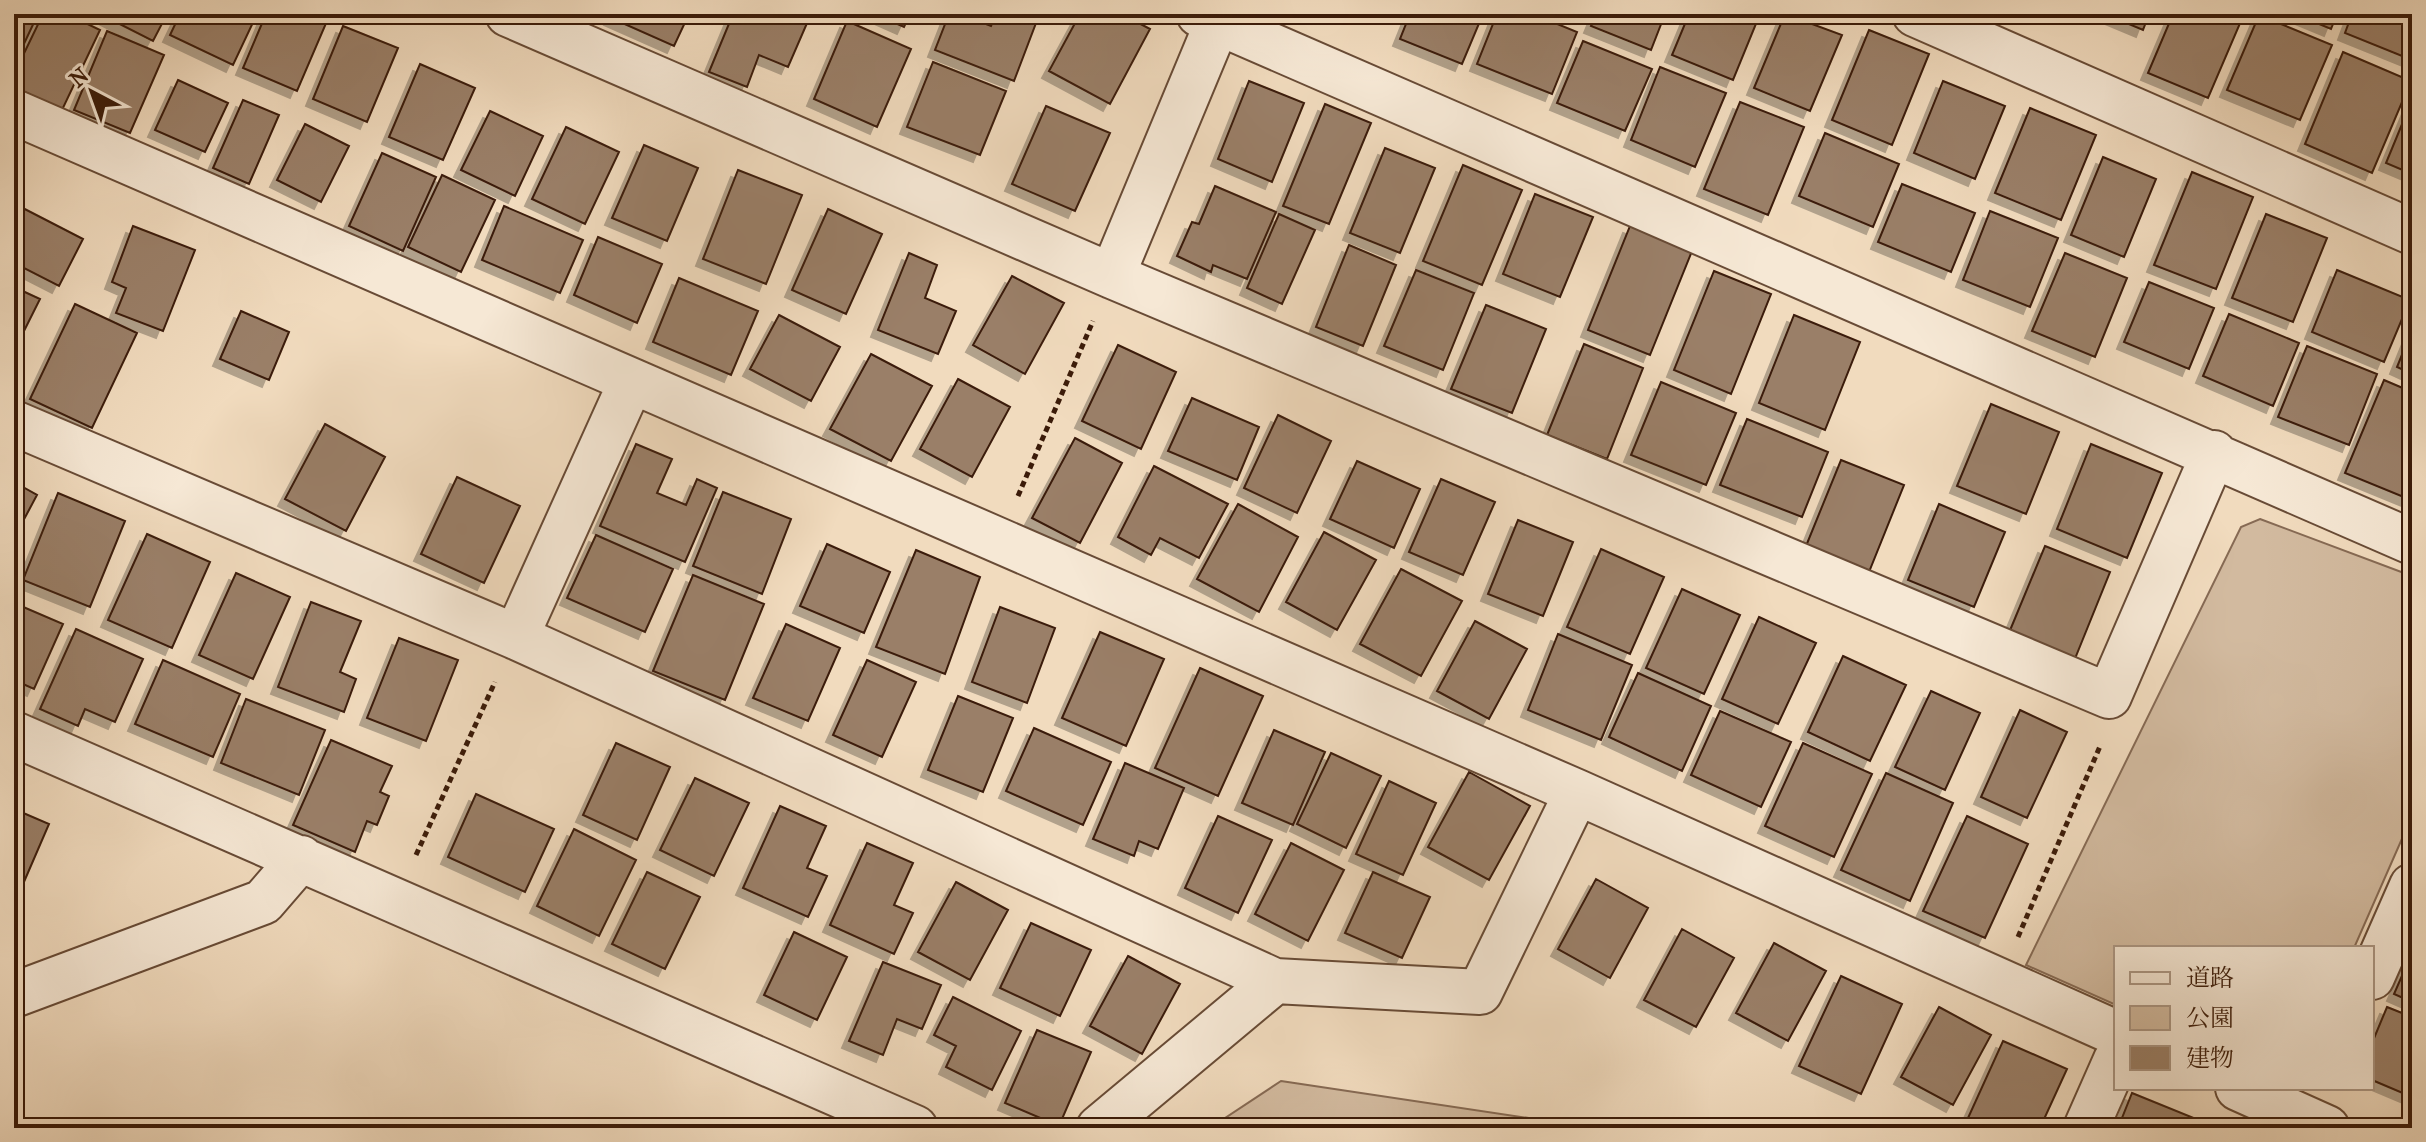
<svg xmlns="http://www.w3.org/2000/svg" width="2426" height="1142" font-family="'IM FELL French Canon','Noto Serif JP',serif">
  <defs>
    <filter id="shadow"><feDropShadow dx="-7" dy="7" stdDeviation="0" flood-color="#0004"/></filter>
  </defs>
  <rect width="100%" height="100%" fill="#f1dbbe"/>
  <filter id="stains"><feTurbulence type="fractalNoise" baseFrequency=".0025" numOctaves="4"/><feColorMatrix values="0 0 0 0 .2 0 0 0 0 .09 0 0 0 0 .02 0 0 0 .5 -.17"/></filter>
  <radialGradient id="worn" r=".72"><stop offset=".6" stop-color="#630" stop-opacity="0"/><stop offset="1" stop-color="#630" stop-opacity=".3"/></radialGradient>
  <path fill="#d2ba9f" stroke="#866a54" stroke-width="2" d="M2260,519L2412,576V816L2354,948H2116V1005L2026,965L2241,527Z
    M1281,1081L1595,1128H1210Z"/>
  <path fill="#9a7f67" stroke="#3b1b09" stroke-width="2" filter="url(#shadow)" d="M14,14H38L14,65Z
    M43,14H67L100,30L62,110L14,87V74Z
    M100,14H167L153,41Z
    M180,14H257L233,65L170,35Z
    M266,14H330L297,91L243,68Z
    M613,14H689L674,46L611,18Z
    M733,14H811L788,67L759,55L747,87L709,72Z
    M875,14H910L904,27Z
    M949,14H960L991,26L996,14H1014L1036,23L1014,81L935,50Z
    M1080,14H1122L1150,29L1110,104L1049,71Z
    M1410,14H1483L1462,64L1400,39Z
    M1497,14H1533L1577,32L1552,94L1477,64Z
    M1596,14H1665L1651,50L1591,26Z
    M1689,14H1760L1733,80L1672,55Z
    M1785,14L1842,35L1810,111L1754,88Z
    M2105,14H2149L2143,30Z
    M2173,14H2244L2208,98L2148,73Z
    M2295,14H2337L2331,29Z
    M2352,14H2412V60L2345,33Z
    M2259,15L2332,45L2300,120L2227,90Z
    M847,21L911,49L877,127L814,99Z
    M343,26L398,48L367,122L313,99Z
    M1869,30L1929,54L1892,145L1832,120Z
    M107,31L164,55L130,133L74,110Z
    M1583,41L1652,69L1625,131L1557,103Z
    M2343,52L2411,81L2372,173L2305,144Z
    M933,62L1006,91L980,155L907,127Z
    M420,64L475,88L443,160L389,137Z
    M1660,67L1726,93L1695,167L1631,140Z
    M178,80L228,103L205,152L155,130Z
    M1249,81L1304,103L1272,182L1218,159Z
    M1943,81L2005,106L1975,179L1914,153Z
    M243,100L279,115L249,184L213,168Z
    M2412,100V174L2386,163Z
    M1740,102L1804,127L1768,215L1704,189Z
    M1325,104L1371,123L1329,224L1283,206Z
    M1046,106L1110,133L1075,211L1012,184Z
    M2030,108L2096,135L2061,220L1995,193Z
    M490,111L543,136L515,196L461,170Z
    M305,124L349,146L321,202L277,180Z
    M566,127L619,152L585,224L532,199Z
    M1825,133L1899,164L1873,227L1799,196Z
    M644,145L698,168L667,241L612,218Z
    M1385,148L1435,168L1400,253L1350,233Z
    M382,153L436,177L403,251L349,226Z
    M2103,157L2156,179L2124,257L2071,235Z
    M1463,165L1522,190L1482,285L1423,261Z
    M738,170L802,195L766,284L703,259Z
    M2192,172L2253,197L2216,289L2154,265Z
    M442,175L495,200L461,272L408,247Z
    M1902,184L1975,213L1951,272L1878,242Z
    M1215,186L1276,212L1247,279L1213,265L1211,272L1177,256L1192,222L1199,224Z
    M1535,194L1593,217L1560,297L1503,274Z
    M15,204L83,239L59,286L14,263Z
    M504,206L583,240L560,293L482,260Z
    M828,209L882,234L846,314L792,290Z
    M1990,211L2058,238L2030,307L1963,280Z
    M1279,214L1315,230L1282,304L1247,288Z
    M2266,214L2327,238L2293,322L2232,298Z
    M133,226L195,250L163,331L116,313L126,288L112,282Z
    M1630,226L1692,251L1650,355L1588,330Z
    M598,237L662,264L637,323L574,295Z
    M1349,245L1396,265L1363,346L1316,327Z
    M909,253L937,265L925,298L956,311L938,354L878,330Z
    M2065,253L2127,278L2095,357L2032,331Z
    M1416,270L1474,293L1443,370L1384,346Z
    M2337,270L2410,300L2384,362L2312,332Z
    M1714,271L1771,294L1731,394L1674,370Z
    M1012,276L1064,303L1025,374L973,345Z
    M679,278L758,311L731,375L653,342Z
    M2149,282L2214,308L2189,369L2124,342Z
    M14,287L40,299L14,351Z
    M75,304L137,333L92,428L30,399Z
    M1486,305L1546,329L1512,413L1451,389Z
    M241,311L289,332L269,380L220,359Z
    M2229,314L2299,343L2273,406L2203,376Z
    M779,315L840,347L811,401L750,369Z
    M1794,315L1860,342L1825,430L1759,403Z
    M2412,330V374L2397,367Z
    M1584,344L1643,368L1607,459L1547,435Z
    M1118,345L1176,372L1141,449L1082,421Z
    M2307,346L2377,374L2349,445L2278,417Z
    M871,354L932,386L891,461L830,429Z
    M958,379L1010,407L972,477L920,449Z
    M2384,380L2412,392L2411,500L2345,473Z
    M1661,382L1736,413L1706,485L1631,455Z
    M1192,398L1259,427L1237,480L1168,451Z
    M1991,404L2059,432L2026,514L1957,486Z
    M1278,415L1331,441L1297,513L1244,488Z
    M1747,419L1828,452L1802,517L1720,485Z
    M325,424L385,457L346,531L285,499Z
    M1075,438L1122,463L1080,543L1032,518Z
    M636,444L672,459L657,493L686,505L697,479L717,488L685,562L600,526Z
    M2091,444L2162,473L2127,558L2057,529Z
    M1841,460L1904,485L1869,572L1806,546Z
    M1357,461L1420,489L1394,548L1330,519Z
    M1154,466L1228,504L1199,558L1160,538L1151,555L1118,537Z
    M457,477L520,506L484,583L421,554Z
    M1441,479L1495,502L1463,575L1409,552Z
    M14,482L37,495L14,538Z
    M723,492L791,519L762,594L693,566Z
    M58,493L125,521L90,607L23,580Z
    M1238,504L1298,537L1259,612L1197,579Z
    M1939,504L2005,532L1974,607L1908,580Z
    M1518,520L1573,542L1543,616L1488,594Z
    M1324,532L1376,560L1337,630L1286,602Z
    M147,534L210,562L172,648L108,620Z
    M596,535L673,569L645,632L567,598Z
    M827,544L890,572L864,633L800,606Z
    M2045,546L2110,572L2072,666L2006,640Z
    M1601,549L1664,577L1630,654L1567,627Z
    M916,550L980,577L945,674L876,647Z
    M1401,569L1462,601L1421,676L1360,644Z
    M236,573L290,597L253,679L199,655Z
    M693,575L764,604L725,700L653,671Z
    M1682,589L1740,615L1704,694L1646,668Z
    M311,602L361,621L340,672L356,679L344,712L278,687Z
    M14,603L63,624L34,689L14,680Z
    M1000,607L1055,628L1027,703L972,682Z
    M1759,617L1816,643L1778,724L1722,699Z
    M1475,621L1527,649L1489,719L1437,691Z
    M786,624L840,648L808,721L753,698Z
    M76,629L143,659L115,722L85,709L78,726L40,709Z
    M1100,632L1164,659L1126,746L1062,718Z
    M1558,634L1632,665L1601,740L1528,710Z
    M399,638L458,660L426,741L367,718Z
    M1843,656L1906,685L1870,761L1808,732Z
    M163,660L240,694L213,757L135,724Z
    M867,660L916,682L882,757L833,735Z
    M1200,668L1263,696L1218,796L1155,768Z
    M1638,673L1711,706L1682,771L1609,737Z
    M1931,691L1980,713L1945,790L1895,767Z
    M958,696L1013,718L983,792L928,770Z
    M246,699L325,730L299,795L221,763Z
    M2020,710L2067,732L2027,818L1981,797Z
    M1720,711L1791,742L1761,807L1691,775Z
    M1034,728L1111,762L1083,825L1006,791Z
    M1274,730L1325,752L1293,825L1242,803Z
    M331,740L392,766L380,792L389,796L377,825L367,821L355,852L293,825Z
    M616,743L670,767L637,840L583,815Z
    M1803,743L1872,774L1834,857L1765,826Z
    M1331,753L1381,776L1346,848L1297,824Z
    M1125,763L1184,788L1158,849L1139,841L1134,856L1093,839Z
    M1469,772L1530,806L1489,880L1428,847Z
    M1886,773L1953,803L1910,901L1841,870Z
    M695,778L749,803L714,876L660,850Z
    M1389,781L1436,803L1403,875L1356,854Z
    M476,794L554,829L525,892L448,857Z
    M780,806L826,826L807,868L827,876L808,917L743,888Z
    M14,809L49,824L14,905Z
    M1218,816L1272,840L1238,913L1185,888Z
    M1967,816L2028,844L1985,938L1923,911Z
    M574,829L636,860L599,936L537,906Z
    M867,843L913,863L894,905L913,913L894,954L830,925Z
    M1291,843L1344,870L1308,941L1255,914Z
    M647,872L700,897L665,969L612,944Z
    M1373,872L1430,897L1402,958L1345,933Z
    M1596,879L1648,908L1610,978L1558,949Z
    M956,882L1008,910L970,980L918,952Z
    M1031,923L1091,950L1060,1016L1000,988Z
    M1682,929L1734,958L1696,1027L1644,1000Z
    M794,932L847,957L817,1020L764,995Z
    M1774,943L1826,971L1788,1041L1736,1013Z
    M2412,953V1002L2394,994Z
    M1128,956L1180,984L1142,1054L1090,1026Z
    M883,962L941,985L922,1029L897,1019L883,1055L849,1041Z
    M1841,976L1902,1004L1861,1094L1799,1066Z
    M953,997L1021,1031L992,1090L946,1067L956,1046L934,1035Z
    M1939,1007L1991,1035L1953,1105L1901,1077Z
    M2387,1007L2412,1017V1097L2372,1080V1043Z
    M1037,1030L1091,1052L1059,1126L1005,1103Z
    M2003,1041L2067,1069L2040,1128H1990L1968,1118Z
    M2132,1093L2211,1125L2210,1128H2118Z"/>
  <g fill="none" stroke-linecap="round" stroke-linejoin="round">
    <defs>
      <path id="minor" d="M508,14L1112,276L2109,696L2214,453
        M1199,14L2412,542
        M1915,14L2412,232
        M14,112L1577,792L2116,1033
        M1112,276L1221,14
        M14,423L516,637L1275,981
        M516,637L631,382
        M14,734L915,1128
        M2372,977L2412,886
        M14,995L263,902L301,858
        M2238,1088L2327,1128
        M1099,1128L1275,981L1480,992L1577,792
        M2086,1128L2116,1060"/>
    </defs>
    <use href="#minor" stroke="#684b36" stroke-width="48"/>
    <path stroke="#3b1b09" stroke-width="5" stroke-dasharray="6 4" stroke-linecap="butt" d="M1018,496L1093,321
      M416,855L495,682
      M2018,937L2101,744"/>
    <use href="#minor" stroke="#f6e8d5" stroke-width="44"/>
  </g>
  <rect width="2426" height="1142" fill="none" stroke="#f1dbbe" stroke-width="48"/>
  <rect x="16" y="16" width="2394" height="1110" fill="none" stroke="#3b1b09" stroke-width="4"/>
  <rect x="24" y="24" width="2378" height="1094" fill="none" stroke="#3b1b09" stroke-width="2"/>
  <rect x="2114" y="946" width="260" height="144" fill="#f6e8d5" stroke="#ab9683" stroke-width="2"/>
  <rect x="2130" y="972" width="40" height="12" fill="#f6e8d5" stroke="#ab9683" stroke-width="2"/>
  <text x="2186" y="986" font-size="24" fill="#3b1b09">道路</text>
  <rect x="2130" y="1006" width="40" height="24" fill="#d2ba9f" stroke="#ab9683" stroke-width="2"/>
  <text x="2186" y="1026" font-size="24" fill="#3b1b09">公園</text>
  <rect x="2130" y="1046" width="40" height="24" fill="#9a7f67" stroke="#ab9683" stroke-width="2"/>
  <text x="2186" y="1066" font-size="24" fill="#3b1b09">建物</text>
  <g transform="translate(92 92) rotate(319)" stroke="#f6e8d5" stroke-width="6" paint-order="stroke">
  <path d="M0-6L14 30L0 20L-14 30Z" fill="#3b1b09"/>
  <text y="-12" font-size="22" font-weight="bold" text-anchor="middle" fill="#3b1b09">N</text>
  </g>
  <rect width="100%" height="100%" filter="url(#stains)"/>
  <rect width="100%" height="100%" fill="url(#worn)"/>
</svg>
